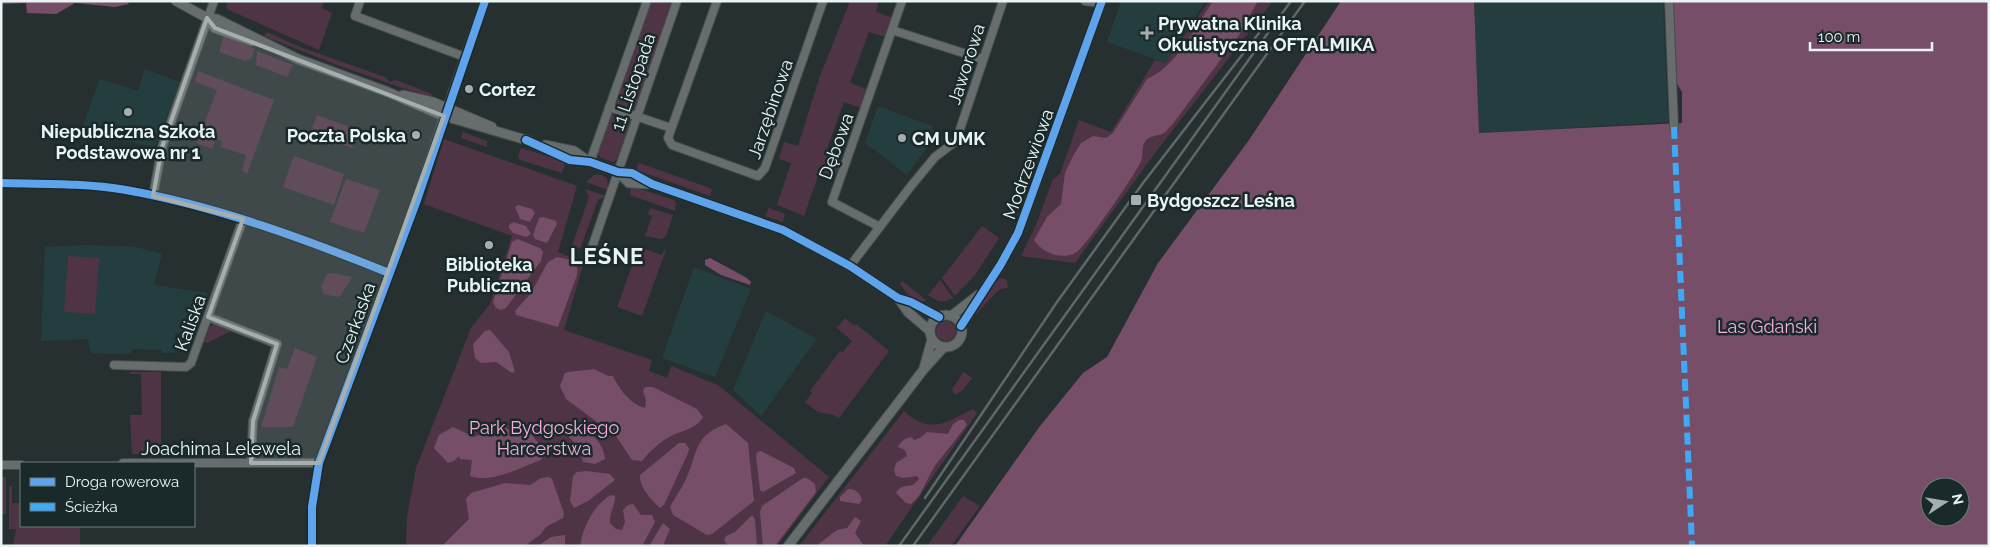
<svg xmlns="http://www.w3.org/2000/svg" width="1990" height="547" font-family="Raleway,sans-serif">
  <rect width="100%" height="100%" fill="#273031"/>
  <path fill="#243d3e" d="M1121,1H1206L1165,63L1107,42Z
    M1474,1H1663L1668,122L1479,133Z
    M145,69L180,82L155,147L80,134L99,81L101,79L138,91Z
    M878,106L932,126L931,129L941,134L935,143L932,141L907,175L865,143Z
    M89,245L136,247L162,254L154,285L208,293L195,333H175V353H162V350L132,349V354L91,353L88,339L41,341L45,247Z
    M694,267L751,289L715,377L662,358Z
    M766,311L817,339L761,416L733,390Z"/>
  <path fill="#4f3446" d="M228,1H324L322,8L332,13L319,50L229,10L226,7Z
    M649,1L672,3L635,111L614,103Z
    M850,1H879L876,12L893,18L886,37L869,32L850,83L867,89L861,108L844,102L825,154L842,161L833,178L819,173L804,216L777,205L791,163L779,159L784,142L798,146L820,76Z
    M1209,1H1273L1155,153L1075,263L1021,256L1036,225L1053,179L1060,174L1079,120L1111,132L1155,60L1165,63Z
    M267,32L300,47L385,77L390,82L396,80L432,94L431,98L337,65L264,36Z
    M224,35L255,49L251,59L245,61L219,52Z
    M257,51L293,65L287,77L256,65Z
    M198,71L274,100L247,174L242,170L246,155L221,147L222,141L216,139L212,149L197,143L217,90L195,82Z
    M610,114L632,121L620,158L613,162L601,158L597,152Z
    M317,115L358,130L352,148L310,134Z
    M463,132L487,141V147L461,138Z
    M444,139L577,186L558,252L584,262L564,330L652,360L649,371L667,378L671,366L718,385L829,477L777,546H406L407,517L416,468L471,328L490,304L512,236L424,204Z
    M521,148L566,162L562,173L520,160L518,156Z
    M294,156L344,174L334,205L283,187Z
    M639,163L710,188L712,190L710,196L636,170Z
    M594,175H602L607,178L608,190L586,182Z
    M346,179L380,190L364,233L330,222Z
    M631,186L674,200L676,203L675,211L630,195Z
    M585,189L606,196L598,200L580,249L572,246L589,197Z
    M650,208L673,215L666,236L662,239L645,236L652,216L648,214Z
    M769,208L785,214L783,222L765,216Z
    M982,226L999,238L975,275L955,296L942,278Z
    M639,247L662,255L664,250H666L642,316L617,307Z
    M68,256L99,258L95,314L64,312Z
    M334,273L352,277L341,295L337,297L324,294L321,287L327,274Z
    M1001,278L1007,280L1008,288L1000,289L976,314L975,312L996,281Z
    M940,280L953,298C942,304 938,302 928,295Z
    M902,281L926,300L925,301C912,301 907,294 900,284Z
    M845,318L854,326L856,324L889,351L839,418L834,415L818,412L805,402L812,393L810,391L840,351L842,353L852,341L837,328Z
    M936 331a10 10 0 1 1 20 0a10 10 0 1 1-20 0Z
    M217,324L233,330L207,343L204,342L210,326Z
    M295,348L317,357L293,427H261L279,367L287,369Z
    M130,372H161V454H132L130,415H142L141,374H130Z
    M964,372L972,378L963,390L955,395L952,389Z
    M973,409L977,413L885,546H799L904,411C930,435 945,423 973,409Z
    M1,477H6V514H1Z
    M12,486V503H21V526H80V546H13L16,529H9V487Z
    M963,496L980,506L951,546H927Z"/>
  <path fill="#764e68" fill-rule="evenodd" d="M1,1H126L129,4L115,7L75,3L56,14L27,13L26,3L1,4Z
    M1213,1H1258L1239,35L1172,125C1169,127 1167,131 1164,133C1158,137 1149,134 1144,143C1142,148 1143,156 1141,161C1137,172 1086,246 1077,252C1062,261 1042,253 1034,240L1047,217L1061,204L1065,173L1073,156L1081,143L1093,136L1106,138L1113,133L1147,79C1177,66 1195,27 1213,1Z
    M1341,1H1474L1479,133L1682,123V92L1675,80L1671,1H1989V546H955L1040,426L1083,373L1107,357L1158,263L1249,140ZM1930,487H1960V517H1930Z
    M518,205L532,209L535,213L530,222L520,219L515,207Z
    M543,217L556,221L557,224L547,243L535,239L533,235L539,218Z
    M513,222L526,226L531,234L526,237L513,233L509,228V225Z
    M517,239L540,248L543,252L541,261L506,308L501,310L496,308L493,302L512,242Z
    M557,257L572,260L577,267V275L558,327L516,315L515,311L531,293L548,262Z
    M710,258L747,278L751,282L750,285L721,275L705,265V260Z
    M490,330L509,352L515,372L512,373L496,362L481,363L475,358L473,344L485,331Z
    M594,369L608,376H613C619,389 631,405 645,408L646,400L643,391L645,387H653L697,409L703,417C697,429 680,431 669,437C659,443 649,452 642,461L632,460L616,436L566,399L560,386L565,373C575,370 584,371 594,369Z
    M959,420H964L967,425L934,467L919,496L911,504L906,503L896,493C899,486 906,486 913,485L919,479L917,476L903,478L896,476L894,470L896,463L907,456L905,450L898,447C901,441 905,438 911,437L914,440L920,438L927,432L948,434L953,424Z
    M726,424L748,443L754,501L712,534L707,535L673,515L670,507C674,499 680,491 684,483C699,454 691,437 726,424Z
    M502,426L510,430L528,431L543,448L544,456L541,460C521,467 491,484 470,476L472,460L460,459L459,456L454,461L448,463L434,448L439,435L453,427L474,437Z
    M570,426C588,429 603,440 605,459L595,464L583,462L580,449L568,436L566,431Z
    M679,443H685L689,448L688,453L664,505L660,508C652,501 639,487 640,475Z
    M761,451L794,468L796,473L763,492L760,490L756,456L757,452Z
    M586,471L610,474L615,480L588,501L574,508L570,501L573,476L577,472Z
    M549,477L552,479L564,513L563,518L546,527L541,534L525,546H442L469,519L466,499L471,493L505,483L530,485L541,478Z
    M803,478H807L815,484L816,492L775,546H763L760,512L762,506Z
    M848,489C856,489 860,493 862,500L859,504L840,501V497Z
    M611,495L615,496C616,504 609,513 610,523L616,529L622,530L625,522L623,510L628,505L633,504L641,515H652L655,522L642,546H580C583,527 594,504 611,495Z
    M752,515L755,519L757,546H728L724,540L726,536L735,532Z
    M855,517L861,521L855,533L864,546H816L837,530L847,528Z
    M663,523L670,529L663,546H649Z
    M565,535V546H538L551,537Z"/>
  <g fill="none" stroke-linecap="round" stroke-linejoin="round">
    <defs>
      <path id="minor" d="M360,1L355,16L465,57
        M717,1L668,138L672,145L758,176L765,168L823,1
        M1085,1L1101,3
        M1669,1L1674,127
        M892,30L982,59
        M609,107L671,128
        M590,162L647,1
        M1,183C43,184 85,183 126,190C216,206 305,239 389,273
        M153,196L162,147L214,1
        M880,227L832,202L902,1
        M589,256L677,1
        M850,266L911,186L935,157L956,141L1003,1
        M208,317L277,344L253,421L251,463
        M114,365L186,367L191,363L243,219
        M123,463H319
        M1,465H21
        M312,546V507L319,463L417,200L444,116"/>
      <path id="tertiary" d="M176,1L207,18L215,28L252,41
        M207,18L217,19L298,59L388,92L444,116L530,141
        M403,95L433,102L492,127
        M446,112L485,1
        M526,140L570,160L590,162L618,172L632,173L652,184L783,230L850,266L898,298L911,302L939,317
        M545,145L574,151L588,161
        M618,172L629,183L648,184
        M898,298L908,312L930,331
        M930 331a16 16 0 1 1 32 0a16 16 0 1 1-32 0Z
        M951,316L978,295
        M961,326L1001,264L1018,233L1102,1
        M924,368L932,339
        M788,546L924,369L944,347"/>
    </defs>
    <use href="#minor" stroke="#444c4d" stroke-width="10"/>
    <use href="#tertiary" stroke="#444c4d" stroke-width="11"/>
    <use href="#minor" stroke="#676d6d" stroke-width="8"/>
    <use href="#tertiary" stroke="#676d6d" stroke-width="9"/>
    <path stroke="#616768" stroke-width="2.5" d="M925,498L1057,302L1143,183L1259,33
      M899,546L1291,1
      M913,546L1305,1"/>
    <path stroke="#3fa9f5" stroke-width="6" stroke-dasharray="12 6" stroke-linecap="butt" d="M1674,127L1692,546"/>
    <defs>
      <path id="cycleway" d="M526,140L570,160L590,162L618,172L632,173L652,184L783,230L850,266L898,298L911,302L939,317
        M1,183C43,184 85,183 126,190C216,206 305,239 389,273
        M961,326L1001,264L1018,233L1102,1
        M312,546V507L319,463L417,200L485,1"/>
    </defs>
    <use href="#cycleway" stroke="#1a2a2b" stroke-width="11"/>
    <use href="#cycleway" stroke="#60a3ed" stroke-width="8"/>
  </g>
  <path fill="#a6afb0" fill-opacity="0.2" stroke="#a6afb0" stroke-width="4" stroke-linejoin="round" d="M207,18L215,28L444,116L319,463H251L253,421L277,344L208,317L243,219L153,196L162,147Z"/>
  <g fill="#a6afb0" stroke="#1a2a2b" stroke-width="2">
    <path d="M1144.5 25.5h5v5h5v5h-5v5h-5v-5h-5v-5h5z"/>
    <circle cx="469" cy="89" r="5"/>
    <circle cx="128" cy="112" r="5"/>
    <circle cx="416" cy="135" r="5"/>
    <circle cx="902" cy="138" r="5"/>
    <rect x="1130" y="194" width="12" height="12" rx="2.5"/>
    <circle cx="489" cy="245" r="5"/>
  </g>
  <g text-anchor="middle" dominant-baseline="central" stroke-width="5" stroke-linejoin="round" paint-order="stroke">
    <g font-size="18" font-weight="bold" fill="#eaf4f5" stroke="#1a2a2b" text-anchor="start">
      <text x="1158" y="23">Prywatna Klinika<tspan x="1158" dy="21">Okulistyczna OFTALMIKA</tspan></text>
      <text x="479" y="89">Cortez</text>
      <text x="128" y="131" text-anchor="middle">Niepubliczna Szkoła<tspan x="128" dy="21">Podstawowa nr 1</tspan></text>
      <text x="406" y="135" text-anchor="end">Poczta Polska</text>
      <text x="912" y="138">CM UMK</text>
      <text x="1147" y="200">Bydgoszcz Leśna</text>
      <text x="489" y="264" text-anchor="middle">Biblioteka<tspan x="489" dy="21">Publiczna</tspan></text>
    </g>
    <g font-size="18" fill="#eaf4f5" stroke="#1a2a2b">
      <text transform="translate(966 64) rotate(-72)">Jaworowa</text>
      <text transform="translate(633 82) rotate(-71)">11 Listopada</text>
      <text transform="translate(770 109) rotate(-71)">Jarzębinowa</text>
      <text transform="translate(836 146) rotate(-70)">Dębowa</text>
      <text transform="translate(1028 164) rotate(-70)">Modrzewiowa</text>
      <text transform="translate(190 323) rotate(-70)">Kaliska</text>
      <text transform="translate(355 323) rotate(-70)">Czerkaska</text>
      <text x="221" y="448">Joachima Lelewela</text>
    </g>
    <g font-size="18" fill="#f7addd" stroke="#1a2a2b">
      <text x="1767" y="326">Las Gdański</text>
      <text x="544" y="427">Park Bydgoskiego<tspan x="544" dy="21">Harcerstwa</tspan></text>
    </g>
    <g font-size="22" font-weight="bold" letter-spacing="1" fill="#eaf4f5" stroke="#1a2a2b">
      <text x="607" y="256">LEŚNE</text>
    </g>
  </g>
  <rect width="1990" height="547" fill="none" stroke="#eaf4f5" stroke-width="5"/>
  <rect x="20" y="462" width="175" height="65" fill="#1a2a2b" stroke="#6d7b7c"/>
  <rect x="30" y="478" width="25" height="8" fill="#60a3ed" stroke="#6d7b7c"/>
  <text x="65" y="487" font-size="15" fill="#eaf4f5">Droga rowerowa</text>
  <rect x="30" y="503" width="25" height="8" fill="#3fa9f5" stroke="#6d7b7c"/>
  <text x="65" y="512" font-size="15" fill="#eaf4f5">Ścieżka</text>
  <g transform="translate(1945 502) rotate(78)"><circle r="24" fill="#1a2a2b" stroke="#6d7b7c"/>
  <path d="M0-4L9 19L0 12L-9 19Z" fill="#a6afb0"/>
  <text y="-8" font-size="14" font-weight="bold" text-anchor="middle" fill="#eaf4f5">N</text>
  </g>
  <path d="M1810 42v8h122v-8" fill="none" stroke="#eaf4f5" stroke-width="2.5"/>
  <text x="1818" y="42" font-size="15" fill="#eaf4f5" stroke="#1a2a2b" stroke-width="4" paint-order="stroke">100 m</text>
</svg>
